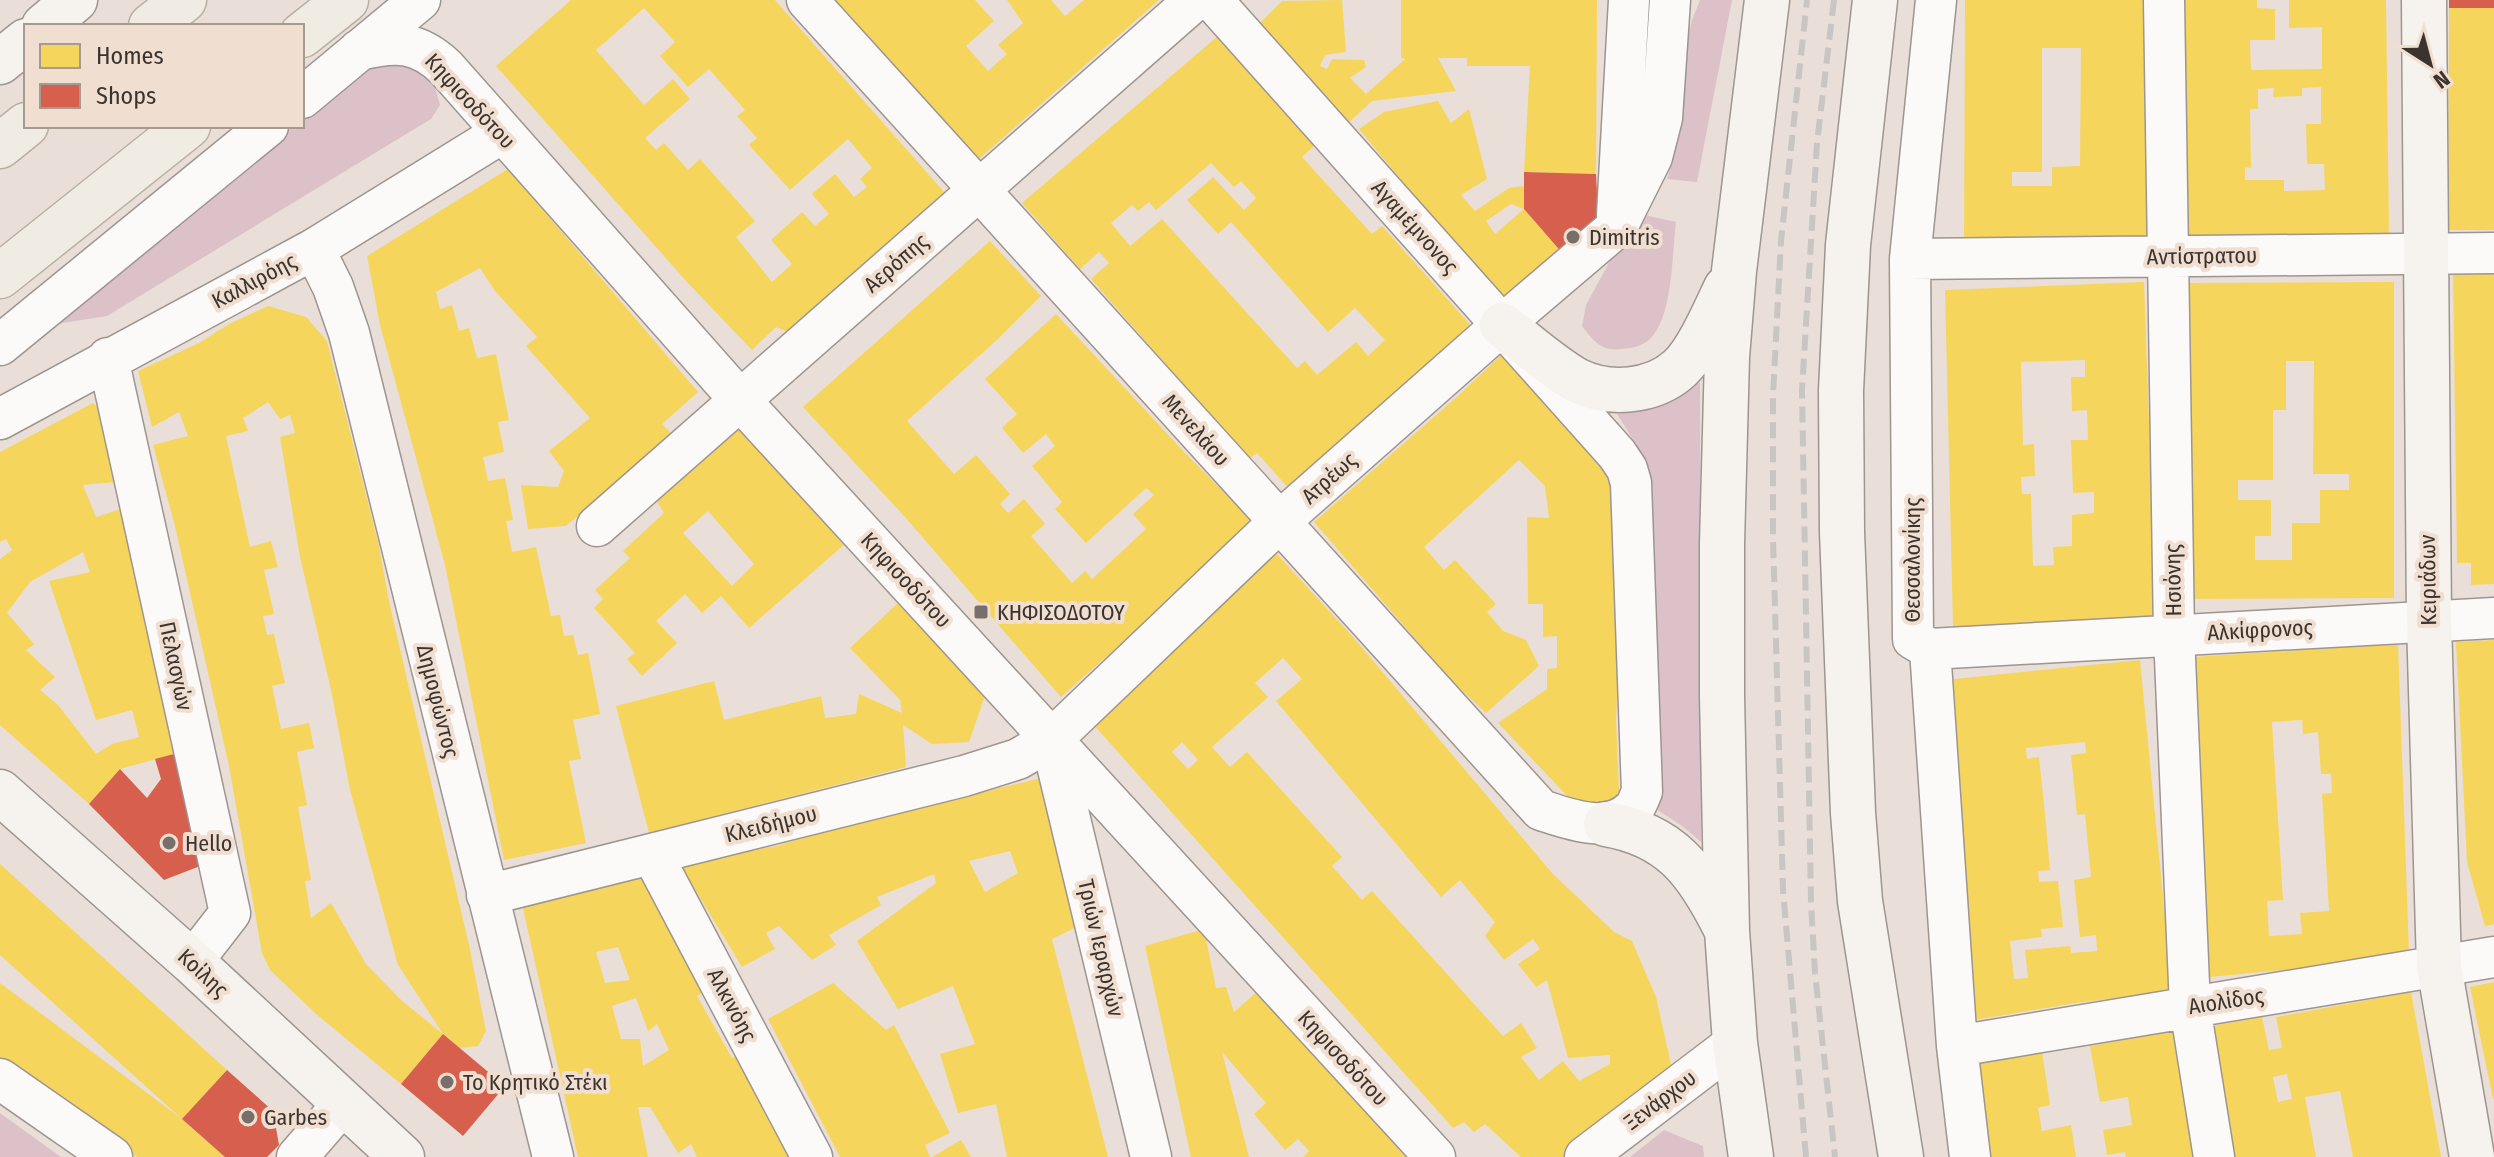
<svg xmlns="http://www.w3.org/2000/svg" width="2494" height="1157" font-family="'Fira Sans Condensed',sans-serif">
  <rect width="100%" height="100%" fill="#e9dfd8"/>
  <path fill="#dcc2c8" d="M1700,0H1732L1697,182L1667,179L1680,134L1681,65L1692,20Z
    M389,53L433,79L440,105L431,119L107,316L50,325L294,126H302V119L375,57Z
    M1636,213L1676,222C1672,253 1673,315 1651,338C1643,346 1633,348 1622,349C1602,352 1593,341 1582,326L1586,305Z
    M1700,382L1701,842L1682,826L1650,805L1646,488L1634,441L1617,414C1649,409 1673,399 1700,382Z
    M0,1113L61,1157H0Z
    M1664,1130L1703,1146L1704,1157H1630Z"/>
  <path fill="#f6d55c" fill-rule="evenodd" d="M571,0H775L944,192L823,299L819,312L790,333L776,327L752,350L686,281L496,66ZM644,8L675,42L660,56L688,87L709,69L745,110L737,116L757,138L749,145L790,190L848,139L872,168L860,179L867,187L854,197L835,174L812,194L829,214L815,226L802,212L771,240L792,264L772,282L736,237L755,221L700,159L688,170L664,143L656,150L645,138L690,99L673,79L644,105L596,50Z
    M834,0H975L994,21L966,46L988,71L1007,54L998,45L1023,23L1007,0H1051L1065,16L1084,0H1159L979,159Z
    M1342,0L1346,52L1325,55L1320,66L1327,69L1332,59L1364,60L1366,67L1350,78L1366,94L1405,59L1401,58V0H1597L1596,174L1524,172L1530,66H1467V58H1438L1456,91L1372,101L1347,124L1312,82L1258,25L1282,1Z
    M1965,0H2148V245H1964ZM2042,48H2081L2080,166L2052,167V186H2012V172H2042Z
    M2184,0H2257V8L2275,9V40H2250L2251,70L2322,69V27L2289,28V0H2386L2389,234L2187,238ZM2321,87V124H2306L2307,164H2324L2325,190L2284,191V180H2245V167L2251,168L2250,109H2258V89L2274,88L2273,97L2302,96V88Z
    M2449,8H2494V230H2448Z
    M1218,36L1315,145L1302,157L1372,234L1382,226L1474,329L1291,491L1257,453L1249,459L1091,279L1109,263L1099,252L1080,269L1022,203ZM1211,163L1234,187L1241,181L1256,198L1244,210L1213,177L1187,200L1218,234L1231,222L1328,332L1355,308L1385,340L1368,356L1356,342L1317,375L1305,361L1297,368L1162,219L1130,246L1111,223L1132,205L1138,211L1149,202L1156,210Z
    M1438,101L1451,123L1469,109L1487,179L1461,195L1475,211L1509,188L1524,186V209L1511,204L1486,221L1495,234L1524,209L1564,255L1505,305L1359,129L1384,112Z
    M508,169L698,392L662,424L679,441L602,496L566,526L528,529L521,485L558,487L564,471L549,451L590,418L526,346L537,337L495,291L480,268L436,292L440,309L452,305L459,331L469,328L477,358L496,354L509,420L498,422L504,452L483,457L488,481L505,478L513,520L506,521L512,552L536,547L551,616L560,615L564,636L573,635L578,655L588,653L600,714L573,720L581,759L569,761L586,843L504,860L445,565L380,325L367,256Z
    M990,241L1041,296L999,338L907,421L954,474L976,455L1010,494L1000,504L1008,513L1024,499L1045,524L1031,536L1072,583L1085,571L1092,579L1146,529L1133,514L1154,495L1146,488L1086,543L1055,509L1062,502L1032,466L1055,446L1046,434L1023,453L1002,428L1017,414L985,379L1056,314L1185,453L1256,524L1061,697L905,517L803,407Z
    M2494,272V584L2471,585V563H2457L2453,273Z
    M2144,282L2156,617L1953,627L1945,290ZM2085,360V377H2071L2072,411L2087,410L2088,440H2071L2073,493L2094,492V513L2072,515V546L2053,547L2054,565L2033,566L2031,494H2022L2021,477L2035,476L2034,444L2023,445L2021,362Z
    M2394,282V598L2189,599L2188,283ZM2286,361H2314L2313,474H2349V490H2320V523H2292V560H2255V536H2271V500H2238V480H2273V410H2286Z
    M268,306L306,317L327,341L378,542L390,606L469,945L486,1031L478,1046L459,1048L443,1034L398,965L350,790L331,690L300,557L280,437L295,433L290,415L280,419L268,402L243,418L248,431L226,436L250,547L271,541L278,567L264,570L274,614L263,616L267,635L274,634L285,683L272,686L281,729L309,723L314,748L297,752L307,805L298,807L311,880L305,881L311,918L331,903L366,964L401,1000L443,1034L401,1084L316,1014L270,970L262,953L229,766L175,526L153,445L188,436L179,412L152,427L138,371L199,343L229,324Z
    M1502,354L1556,410L1609,476L1614,517L1618,670L1616,720L1619,791L1613,801L1599,804L1570,799L1498,723L1547,689V669L1557,668V636L1543,637V604H1528L1527,517L1549,518L1545,486L1519,460L1424,547L1444,570L1455,560L1481,588L1496,604L1487,612L1503,631L1526,640L1539,666L1486,713L1450,679L1314,522L1459,395Z
    M93,403L122,432L127,481L83,485L96,517L130,506L185,751L120,769L89,804L0,725V559L12,550L6,539L0,542V452ZM83,552L90,572L49,581L96,720L132,710L139,737L112,744L96,754L58,705L40,690L55,677L26,650L34,644L7,613L30,582Z
    M743,425L846,543L749,628L721,596L702,613L685,594L656,621L677,643L642,676L627,659L635,653L594,608L603,599L595,590L630,558L623,551L664,513L656,500ZM708,511L754,564L732,586L683,533Z
    M1276,553L1353,637L1552,873L1614,932L1632,941L1656,997L1673,1073L1564,1157H1521L1485,1124L1474,1132L1464,1122L1453,1128L1092,723ZM1283,658L1302,679L1276,701L1441,897L1460,880L1495,922L1485,936L1504,960L1533,939L1540,949L1518,964L1536,987L1547,980L1568,1058L1610,1055V1064L1579,1081L1563,1061L1539,1080L1521,1057L1537,1048L1521,1023L1503,1036L1372,891L1362,900L1332,866L1342,857L1247,752L1230,767L1212,747L1268,697L1255,683ZM1182,742L1198,760L1188,769L1172,752Z
    M900,601L986,693L969,742L932,744L903,725L906,767L649,833L616,706L714,681L724,720L821,696L825,718L856,714L859,694L902,713L900,700L850,648Z
    M2494,640V924L2485,926L2467,862L2456,642Z
    M2398,644L2409,953L2303,968L2210,977L2193,657ZM2302,720L2303,734L2318,732L2321,774H2331L2332,793L2322,794L2329,911L2300,913L2302,934L2269,936L2267,901L2283,900L2272,722Z
    M2140,660L2166,928L2170,991L2076,1003L1974,1020L1971,945L1945,680ZM2085,742L2086,753L2071,755L2077,815L2085,814L2091,877L2074,880L2080,937L2096,935L2097,951L2071,953L2070,946L2025,950L2028,978L2014,979L2010,941L2042,937L2041,929L2063,927L2058,881L2039,882L2038,871L2050,870L2045,814L2039,757L2027,759L2026,748Z
    M1049,776L1085,923L1052,939L1108,1157H1007L996,1104L958,1113L940,1054L975,1044L953,986L898,1009L857,941L936,883L934,874L877,897L881,905L829,935L836,945L812,960L779,926L766,933L775,949L742,967L682,868L727,854L777,846L840,826ZM1010,851L1018,873L985,892L969,861Z
    M0,864L227,1070L182,1119L225,1157H137L0,1067V983L182,1119L0,955Z
    M653,871L712,986L697,996L732,1058L750,1047L807,1157H697L691,1144L678,1153L650,1107H638L648,1157H578L522,904L598,889ZM618,947L630,980L605,983L596,952ZM636,998L648,1031L657,1024L669,1050L643,1066L640,1039H621L612,1006Z
    M1204,929L1216,988L1226,987L1234,1012L1259,990L1406,1157H1303L1309,1151L1298,1139L1285,1150L1254,1114L1266,1103L1222,1052L1249,1157H1191L1145,946Z
    M2494,982V1099H2493L2470,987Z
    M833,983L886,1030L894,1025L950,1133L925,1145L930,1157H840L768,1019Z
    M2411,992L2441,1157H2353L2340,1091L2305,1097L2316,1157H2235L2211,1026L2262,1017L2269,1050L2282,1048L2276,1017ZM2287,1074L2292,1099L2278,1102L2273,1077Z
    M2176,1031L2197,1157H2126L2125,1152L2107,1155L2103,1130L2132,1125L2128,1097L2100,1102L2090,1046Z
    M2042,1051L2050,1105L2038,1108L2042,1131L2071,1125L2076,1157H1990L1974,1063Z
    M961,1140L971,1157H932Z"/>
  <path fill="#d6604d" d="M2449,0H2494V8H2449Z
    M1524,172L1596,174L1599,229L1564,255L1524,209Z
    M185,751L208,863L164,880L89,804L120,769L147,798L161,779L155,759Z
    M443,1034L505,1086L463,1136L401,1084Z
    M227,1070L273,1111L279,1145L267,1157H225L182,1119Z"/>
  <g fill="none" stroke-linecap="round" stroke-linejoin="round">
    <defs>
      <path id="street" d="M807,0L1541,810C1569,819 1608,835 1633,809C1637,806 1639,797 1642,792L1631,483L1627,469L1617,454L1212,0
        M2164,0L2174,635L2190,1007L2214,1157
        M359,50C396,41 418,41 446,68L740,400L1435,1157
        M302,98L420,0
        M1617,215L1629,0
        M314,249L333,287L349,333L553,1157
        M1910,259L2494,253
        M0,345L268,126
        M108,358L230,913L192,962
        M0,419L314,249L502,133
        M597,526L1195,0
        M1930,649L1913,639L1910,259L1936,0
        M1930,649L2494,618
        M1930,649L1957,1046L1970,1157
        M1052,744L1151,1157
        M652,854L812,1157
        M487,895L964,776L1018,759L1051,740L1279,522L1502,325L1617,227L1652,157L1662,118L1670,0
        M1957,1046L2494,957
        M0,1079L112,1157
        M297,1157L343,1104
        M1585,1157L1735,1043"/>
      <path id="secondary" d="M1875,0L1848,245L1841,391L1842,532L1853,813L1860,901L1901,1157
        M2424,0L2429,621L2439,966L2472,1157
        M44,26L75,0
        M0,62L26,41
        M1502,325C1525,342 1551,366 1576,380C1608,396 1653,393 1680,368C1698,351 1715,311 1726,288
        M0,792L192,962L402,1157
        M1606,824C1671,835 1697,871 1725,927
        M1751,1157L1735,1043L1727,931L1722,696V544L1727,357L1734,271L1767,0"/>
      <path id="primary" d="M151,26L184,0
        M302,35L346,0
        M0,146L26,125
        M0,276L188,126"/>
    </defs>
    <use href="#street" stroke="#9d9590" stroke-width="43"/>
    <use href="#secondary" stroke="#9d9590" stroke-width="47"/>
    <use href="#primary" stroke="#b9b0a0" stroke-width="47"/>
    <use href="#street" stroke="#fcfaf9" stroke-width="40"/>
    <use href="#secondary" stroke="#f6f3ee" stroke-width="44"/>
    <use href="#primary" stroke="#f0ece3" stroke-width="44"/>
    <path stroke="#c8c5c3" stroke-width="6" stroke-dasharray="16 8" stroke-linecap="butt" d="M1834,0L1817,143L1802,390L1811,902L1815,973L1835,1157
      M1806,1157L1783,890L1773,538V396L1781,241L1807,0"/>
  </g>
  <g fill="#776f6a" stroke="#f0ded1" stroke-width="3">
    <circle cx="1573" cy="237" r="8"/>
    <rect x="973" y="604" width="16" height="16" rx="4"/>
    <circle cx="169" cy="843" r="8"/>
    <circle cx="447" cy="1082" r="8"/>
    <circle cx="248" cy="1117" r="8"/>
  </g>
  <g text-anchor="middle" dominant-baseline="central" stroke-width="8" stroke-linejoin="round" paint-order="stroke">
    <g font-size="22" fill="#3a332e" stroke="#f0ded1">
      <text transform="translate(470 101) rotate(47)">Κηφισοδότου</text>
      <text transform="translate(1415 227) rotate(48)">Αγαμέμνονος</text>
      <text transform="translate(2202 256) rotate(-1)">Αντίστρατου</text>
      <text transform="translate(896 263) rotate(-41)">Αερόπης</text>
      <text transform="translate(254 281) rotate(-28)">Καλλιρόης</text>
      <text transform="translate(1196 430) rotate(48)">Μενελάου</text>
      <text transform="translate(1329 478) rotate(-42)">Ατρέως</text>
      <text transform="translate(1912 560) rotate(-90)">Θεσσαλονίκης</text>
      <text transform="translate(906 580) rotate(47)">Κηφισοδότου</text>
      <text transform="translate(2173 580) rotate(-91)">Ησιόνης</text>
      <text transform="translate(2428 580) rotate(-91)">Κειριάδων</text>
      <text transform="translate(2260 630) rotate(-3)">Αλκίφρονος</text>
      <text transform="translate(176 666) rotate(78)">Πελασγών</text>
      <text transform="translate(438 701) rotate(76)">Δημοφώντος</text>
      <text transform="translate(771 824) rotate(-14)">Κλειδήμου</text>
      <text transform="translate(1101 948) rotate(77)">Τριών Ιεραρχών</text>
      <text transform="translate(203 973) rotate(43)">Κοίλης</text>
      <text transform="translate(2226 1001) rotate(-9)">Αιολίδος</text>
      <text transform="translate(732 1005) rotate(62)">Αλκινόης</text>
      <text transform="translate(1343 1058) rotate(47)">Κηφισοδότου</text>
      <text transform="translate(1660 1100) rotate(-37)">Ξενάρχου</text>
    </g>
    <g font-size="22" fill="#3a332e" stroke="#f0ded1" text-anchor="start">
      <text x="1589" y="237">Dimitris</text>
      <text x="997" y="612">ΚΗΦΙΣΟΔΟΤΟΥ</text>
      <text x="185" y="843">Hello</text>
      <text x="463" y="1082">Το Κρητικό Στέκι</text>
      <text x="264" y="1117">Garbes</text>
    </g>
  </g>
  <rect x="24" y="24" width="280" height="104" fill="#f0ded1" stroke="#a79a90" stroke-width="2"/>
  <rect x="40" y="44" width="40" height="24" fill="#f6d55c" stroke="#a79a90" stroke-width="2"/>
  <text x="96" y="64" font-size="24" fill="#3a332e">Homes</text>
  <rect x="40" y="84" width="40" height="24" fill="#d6604d" stroke="#a79a90" stroke-width="2"/>
  <text x="96" y="104" font-size="24" fill="#3a332e">Shops</text>
  <g transform="translate(2430 64) rotate(144)" stroke="#f0ded1" stroke-width="6" paint-order="stroke">
  <path d="M0-6L14 30L0 20L-14 30Z" fill="#3a332e"/>
  <text y="-12" font-size="22" font-weight="bold" text-anchor="middle" fill="#3a332e">N</text>
  </g>
</svg>
